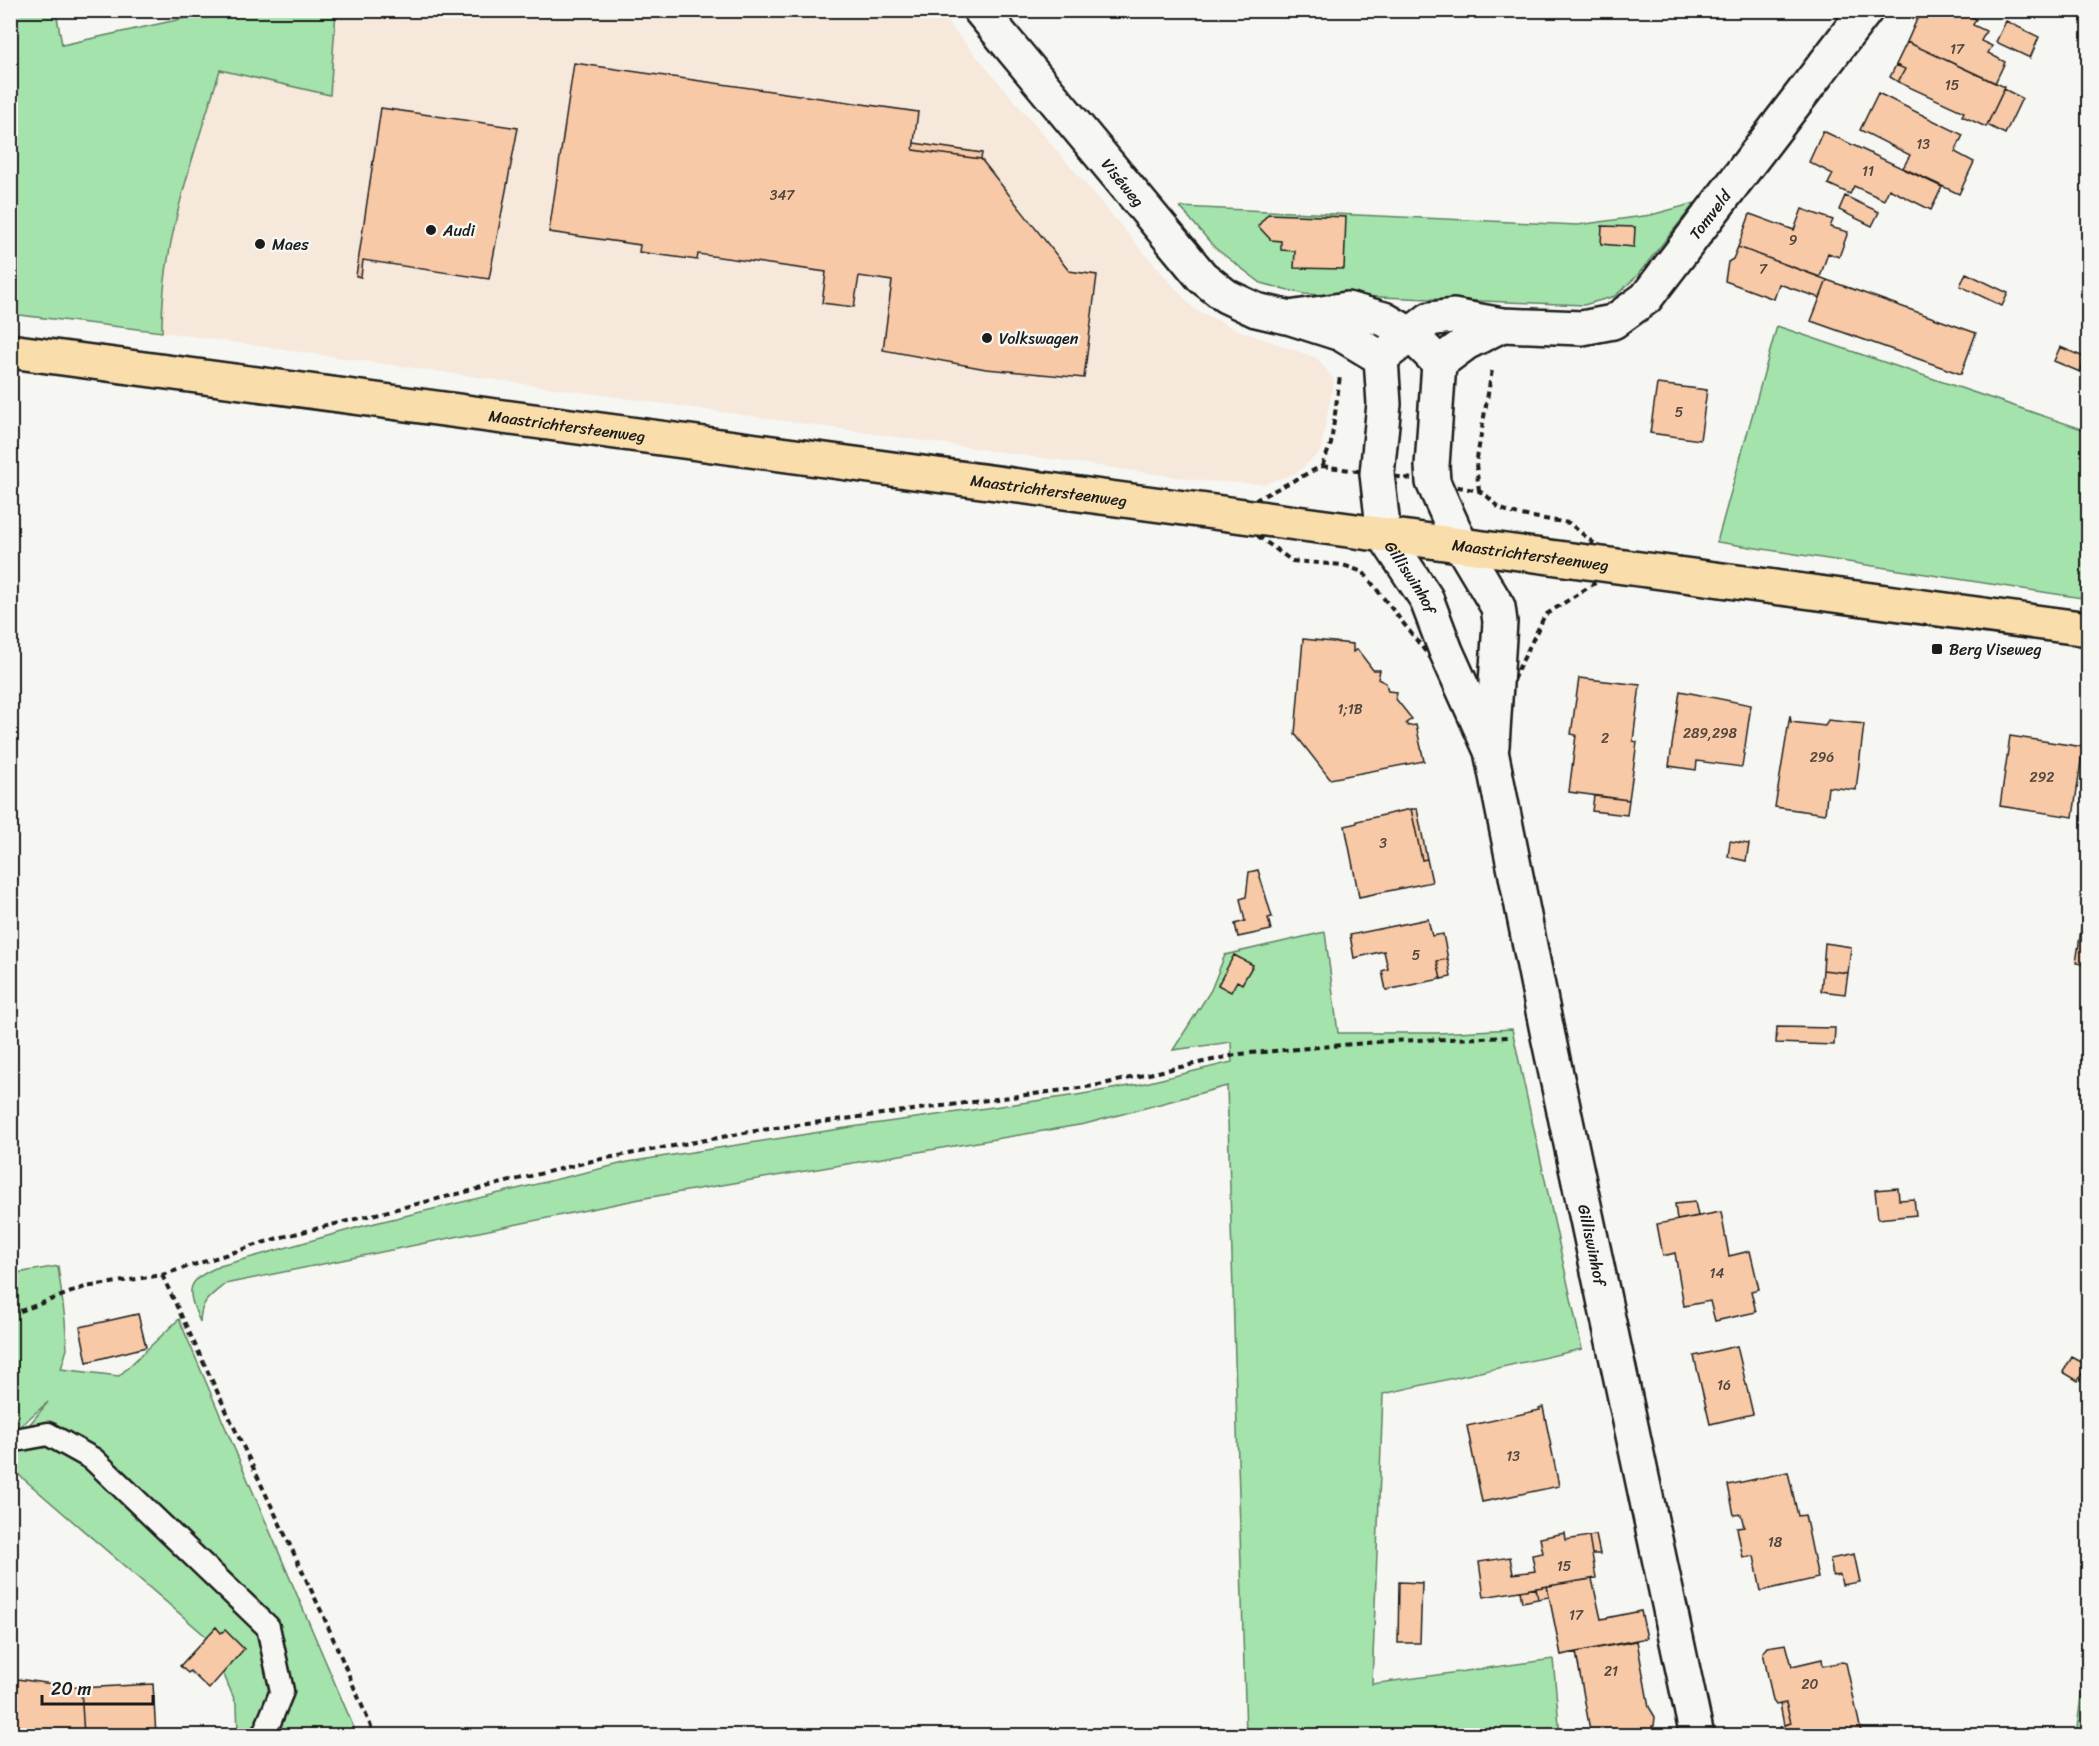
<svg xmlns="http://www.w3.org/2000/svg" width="2099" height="1746" font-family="Sriracha,sans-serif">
  <rect width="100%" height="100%" fill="#f6f6f2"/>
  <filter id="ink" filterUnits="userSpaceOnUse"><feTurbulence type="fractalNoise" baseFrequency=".0167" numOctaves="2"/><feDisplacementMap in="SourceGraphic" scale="12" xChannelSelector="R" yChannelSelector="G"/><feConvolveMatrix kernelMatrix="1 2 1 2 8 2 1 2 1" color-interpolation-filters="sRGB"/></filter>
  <g filter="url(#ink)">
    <path fill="#f6e8db" d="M937,10L1151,261L1194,309L1235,329L1317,358L1334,380L1320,452L1296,473L1264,484L1205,481L162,332V312L171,236L220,69L329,95L336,11Z"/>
    <path fill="#a4e3ab" stroke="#608064" stroke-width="1.5" d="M11,10L56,11L62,45L218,11H336L330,95L220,70C194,155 161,242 162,332L11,314Z
      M1695,203L1636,277L1615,296L1584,305L1304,294L1261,283L1215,248L1180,207L1578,225L1651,215Z
      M1777,326L2088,431V599L1717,542Z
      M1325,932L1338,1033H1439L1512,1029L1582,1349L1383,1394L1372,1684L1553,1659L1560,1735H1246L1227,1086L1085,1124L645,1198L225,1284C209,1297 201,1301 200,1322C186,1289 185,1281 220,1266L363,1226L628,1162L852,1127L1077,1095L1141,1084L1232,1062L1231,1042L1173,1050L1211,990L1225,955Z
      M58,1266L65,1320L67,1349L61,1369L119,1376L179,1319L357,1735H236L238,1733L237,1706L209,1639L11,1468V1447L48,1402L11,1434V1274Z
      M2088,1643V1735H2076Z"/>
    <path fill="#f7c9a6" stroke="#1c1c1c" stroke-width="1.5" d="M1921,10H1938L1947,15L1949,10H1959L1976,19L1973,25L1986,31L1981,41L1992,46L1988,53L2005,62L1995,83L1907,42Z
      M2006,21L2039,37L2030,58L1996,42Z
      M1907,42L2005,87L1986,127L1962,116L1964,112L1898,82L1905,69L1896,65Z
      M574,63L918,112L913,150L981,159L1069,271L1097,275L1084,378L986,369L883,350L892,281L859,276L854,307L822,303L826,272L698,254L697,260L639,252L640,245L549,232Z
      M1896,65L1905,69L1898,82L1890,77Z
      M2004,89L2022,98L2005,134L1987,125Z
      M1878,93L1963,135L1955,152L1974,162L1959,194L1903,168L1910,155L1860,130Z
      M381,108L518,128L489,279L363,260L361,277L356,276Z
      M1823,131L1942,187L1931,210L1889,189L1884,200L1854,186L1850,194L1828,184L1833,174L1809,162Z
      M914,143L982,153L981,159L913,150Z
      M1845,196L1879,212L1872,226L1839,210Z
      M1802,209L1833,220L1830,227L1848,232L1839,257L1828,253L1820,277L1738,247L1750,214L1794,230Z
      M1268,214L1346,217L1344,269L1294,268L1295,251L1281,250V241L1271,240L1258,226Z
      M1602,226L1635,227L1634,247L1601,244Z
      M1738,247L1827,280L1820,298L1779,284L1774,299L1725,281L1728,262L1733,259Z
      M1966,273L2008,293L2002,306L1960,286Z
      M1827,280L1976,333L1961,374L1811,321Z
      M2060,347L2086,358L2080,372L2054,361Z
      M1657,384L1707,390L1700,440L1650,433Z
      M1303,639L1353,644V652L1357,649L1373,670H1380L1378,679L1386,683L1388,691L1397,692L1396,699L1412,719L1406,723L1408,726L1416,725L1424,761L1330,779L1295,734Z
      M1579,678L1640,685L1633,741L1637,742L1629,800L1569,792L1576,735L1571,734Z
      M1680,691L1751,705L1742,767L1697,761L1696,770L1669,766Z
      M1790,715L1791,722L1825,726L1828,720L1864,724L1856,790L1828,787L1825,814L1775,807Z
      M2010,736L2083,747L2073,817L2000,806Z
      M1594,796L1629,800L1627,815L1592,811Z
      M1411,809H1417L1427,859L1422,860Z
      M1411,809L1422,860L1427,859L1432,882L1359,897L1345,826L1357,823V821Z
      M1730,841L1749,844L1746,861L1728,857Z
      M1258,870L1272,917L1268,918L1271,930L1238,937L1235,924L1245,921L1240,899L1246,897L1249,872Z
      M2085,904L2088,905V965L2076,963Z
      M1428,919L1432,936L1443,934L1448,959L1437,961L1441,979L1386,990L1382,971L1388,969L1384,951L1354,958L1350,935Z
      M1825,943L1851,947L1848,973L1823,970Z
      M1234,955L1253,965L1242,984L1237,981L1231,992L1218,985Z
      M1448,959L1451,977L1441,979L1437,961Z
      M1823,970L1848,973L1845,994L1821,991Z
      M1777,1027L1835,1028L1834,1045L1776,1043Z
      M1898,1188L1899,1200L1914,1199L1916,1215L1878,1219L1875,1190Z
      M1695,1202L1698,1216L1677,1220L1675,1204Z
      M1721,1212L1729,1256L1750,1251L1759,1289L1751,1291L1756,1312L1715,1321L1710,1301L1684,1306L1675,1253L1663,1256L1657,1224Z
      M138,1314L146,1347L87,1362L80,1327Z
      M1737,1346L1753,1414L1710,1424L1694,1356Z
      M2072,1357L2087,1365L2078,1381L2063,1372Z
      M1543,1407L1559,1486L1482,1502L1467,1426L1540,1410L1539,1408Z
      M1788,1472L1798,1516L1805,1515L1818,1578L1761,1591L1754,1556L1743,1558L1737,1528L1744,1527L1741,1514L1734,1515L1728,1485Z
      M1565,1533L1566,1540L1589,1536L1596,1578L1484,1597L1479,1562L1510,1557L1513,1574L1535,1571L1532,1555L1543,1553L1540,1538Z
      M1596,1535L1600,1554H1592L1589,1536Z
      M1854,1554L1860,1582L1842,1585L1840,1575L1833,1576L1830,1559Z
      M1592,1579L1601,1619L1641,1611L1647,1638L1561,1655L1547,1586Z
      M1399,1582L1422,1583L1420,1643H1398Z
      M1547,1586L1549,1597L1538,1599L1536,1588Z
      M1536,1588L1538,1599L1522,1602L1520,1591Z
      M216,1627L221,1633L225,1630L244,1649L209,1689L190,1671L188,1673L180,1666Z
      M1637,1641L1649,1707L1655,1717L1654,1726H1652L1654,1736H1591L1576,1652Z
      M1786,1644L1792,1666L1822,1659L1823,1666L1842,1662L1846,1663L1862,1736H1780V1727L1791,1723L1786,1703L1776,1705L1773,1701L1763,1652L1767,1647Z
      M10,1678L81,1688L84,1736H10Z
      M153,1684L156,1736H84L81,1688Z
      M1786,1703L1791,1723L1784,1725L1780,1704Z"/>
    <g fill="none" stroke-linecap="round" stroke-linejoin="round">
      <defs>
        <path id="service" d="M10,1441L48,1434L93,1459L268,1627L282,1691L265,1732L261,1736"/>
        <g id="minor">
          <path id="s1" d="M1381,358L1430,319L1453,316L1502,325L1582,328L1613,322L1646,298L1866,10"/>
          <path d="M1439,363L1466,343L1502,325"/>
        </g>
        <g id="tertiary">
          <path id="s2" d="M1384,535L1426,598L1446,651L1491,751L1548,1036L1697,1736"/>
          <path d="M1461,545L1498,607L1500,622L1492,746"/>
        </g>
        <g id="secondary">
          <path id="s3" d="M980,10L1202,277L1226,296L1256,310L1291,318L1341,334L1381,358L1384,404L1377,474L1384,535"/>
          <path d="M1296,317L1347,309L1384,319L1410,334L1439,363L1432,466L1433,482L1461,545"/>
        </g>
        <g id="primary">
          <path id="s4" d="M10,351L2088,629"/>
        </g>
      </defs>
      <use href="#service" stroke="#1c1c1c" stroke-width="27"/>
      <use href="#minor" stroke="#1c1c1c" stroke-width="38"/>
      <use href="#tertiary" stroke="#1c1c1c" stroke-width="38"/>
      <use href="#secondary" stroke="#1c1c1c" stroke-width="38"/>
      <use href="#primary" stroke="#1c1c1c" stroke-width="38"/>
      <path stroke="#1c1c1c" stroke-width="4" stroke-dasharray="6 4.5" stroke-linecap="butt" d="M1322,466L1433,482L1479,491L1487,496L1499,508L1515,514L1569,523L1622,566L1545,615L1510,686L1491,751L1440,670L1363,572L1343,565L1292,561L1228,514Z
        M1322,466L1331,444L1340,376
        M1479,491L1476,464L1492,370
        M162,1275L323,1615L375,1736
        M10,1315L85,1287L162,1275L278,1238L596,1160L761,1130L1094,1086L1240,1054L1388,1041L1511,1037"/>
      <use href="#service" stroke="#f6f6f2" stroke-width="22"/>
      <use href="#minor" stroke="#f6f6f2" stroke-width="33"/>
      <use href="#tertiary" stroke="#f6f6f2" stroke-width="33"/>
      <use href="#secondary" stroke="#f6f6f2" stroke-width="33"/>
      <use href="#primary" stroke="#f9deab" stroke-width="33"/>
    </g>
  </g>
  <g fill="#1c1c1c" stroke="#f6f6f2" stroke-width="2">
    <circle cx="431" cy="230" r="6"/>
    <circle cx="260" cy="244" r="6"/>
    <circle cx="987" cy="338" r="6"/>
    <rect x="1931" y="643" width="12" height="12" rx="3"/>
  </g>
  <g text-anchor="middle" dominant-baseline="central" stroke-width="5" stroke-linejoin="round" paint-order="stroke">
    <g font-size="14" fill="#53473e">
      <text x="1957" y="49">17</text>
      <text x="1952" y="85">15</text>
      <text x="1923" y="144">13</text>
      <text x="1868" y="171">11</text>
      <text x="782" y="195">347</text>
      <text x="1793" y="240">9</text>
      <text x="1763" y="269">7</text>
      <text x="1679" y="412">5</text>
      <text x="1350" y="709">1;1B</text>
      <text x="1710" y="733">289,298</text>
      <text x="1605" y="738">2</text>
      <text x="1822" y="757">296</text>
      <text x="2042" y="777">292</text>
      <text x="1383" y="843">3</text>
      <text x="1416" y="955">5</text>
      <text x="1717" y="1273">14</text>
      <text x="1724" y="1385">16</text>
      <text x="1513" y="1456">13</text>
      <text x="1775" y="1542">18</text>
      <text x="1564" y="1566">15</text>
      <text x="1576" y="1615">17</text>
      <text x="1611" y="1671">21</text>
      <text x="1810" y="1684">20</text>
    </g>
    <g font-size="16" fill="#1c1c1c" stroke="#f6f6f2">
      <text stroke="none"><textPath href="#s3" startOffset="224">Viséweg</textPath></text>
      <text stroke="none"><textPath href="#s1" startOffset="393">Tomveld</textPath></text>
      <text stroke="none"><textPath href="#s4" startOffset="562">Maastrichtersteenweg</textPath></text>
      <text stroke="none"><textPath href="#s4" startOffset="1048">Maastrichtersteenweg</textPath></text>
      <text stroke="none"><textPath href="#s4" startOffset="1534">Maastrichtersteenweg</textPath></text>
      <text stroke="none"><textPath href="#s2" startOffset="50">Gilliswinhof</textPath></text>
      <text stroke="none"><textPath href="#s2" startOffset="746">Gilliswinhof</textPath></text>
    </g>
    <g font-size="16" fill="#1c1c1c" stroke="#f6f6f2" text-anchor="start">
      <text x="443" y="230">Audi</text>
      <text x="272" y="244">Maes</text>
      <text x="999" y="338">Volkswagen</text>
      <text x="1949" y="649">Berg Viseweg</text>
    </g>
  </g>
  <rect width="2099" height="1746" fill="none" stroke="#f6f6f2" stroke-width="36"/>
  <rect x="18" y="18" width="2063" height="1710" fill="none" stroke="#1c1c1c" stroke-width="2" filter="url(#ink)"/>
  <path d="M42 1695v9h111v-9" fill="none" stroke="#1c1c1c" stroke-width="3"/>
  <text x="51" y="1695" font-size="18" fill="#1c1c1c" stroke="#f6f6f2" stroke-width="4.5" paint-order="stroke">20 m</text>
</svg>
